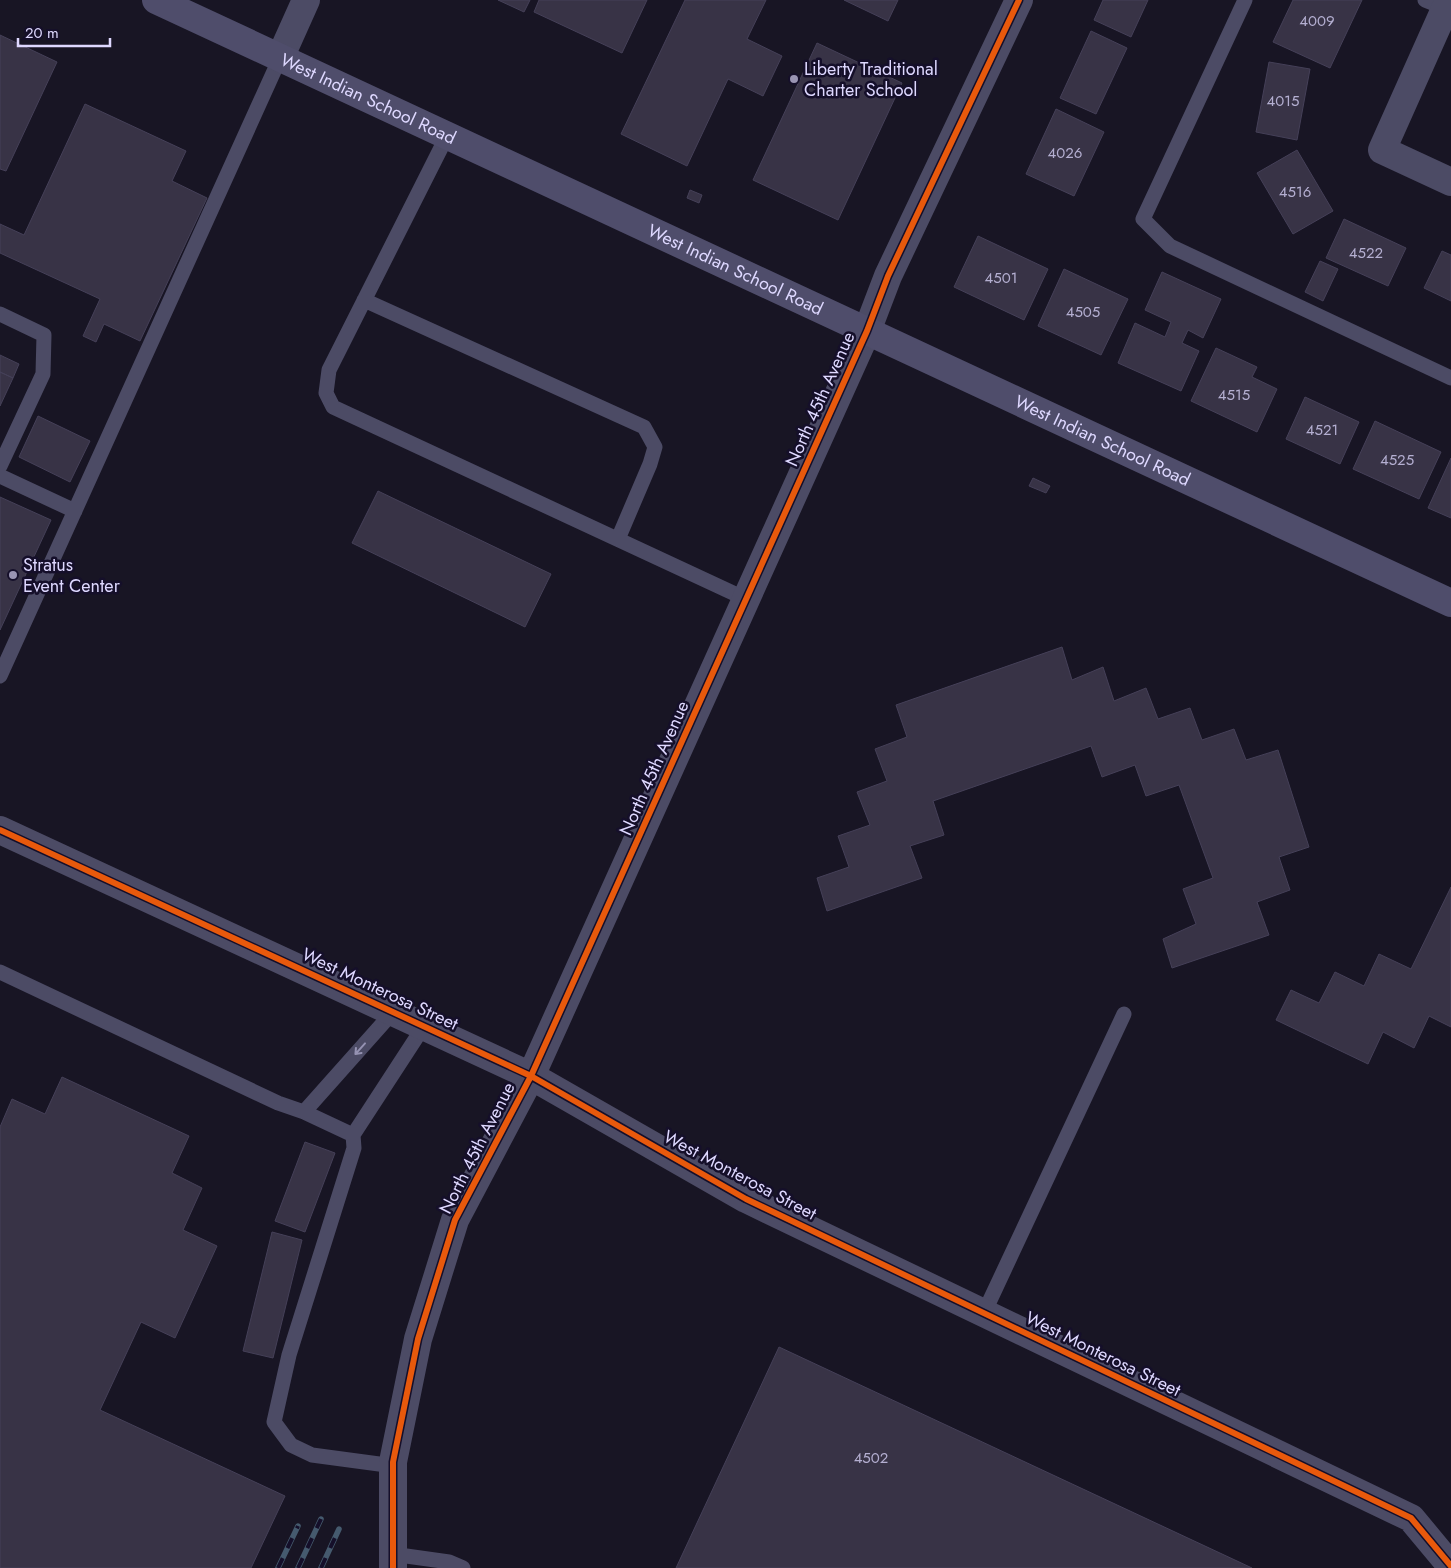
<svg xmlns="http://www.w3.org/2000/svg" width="1451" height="1568" font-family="Jost,sans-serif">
  <rect width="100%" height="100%" fill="#181524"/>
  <path fill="#383346" stroke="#454058" d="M498,0H530L524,12Z
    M539,0H647L622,53L534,12Z
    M685,0H766L747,39L782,56L763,96L728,79L687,166L621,134Z
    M844,0H898L888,21Z
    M1103,0H1148L1131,37L1094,20Z
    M1293,0H1362L1330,68L1273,42Z
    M1091,31L1127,48L1096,114L1060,98Z
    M0,35L57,62L6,171L0,169Z
    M817,43L902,83L838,220L753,180Z
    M1269,62L1310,69L1297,140L1256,132Z
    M85,104L186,151L172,181L207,198L140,341L104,324L96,342L83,336L100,299L0,253V224L24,235Z
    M1056,109L1104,132L1074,196L1026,174Z
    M1297,150L1333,211L1293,234L1257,173Z
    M690,190L702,195L699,203L687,198Z
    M1344,219L1406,248L1388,286L1326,258Z
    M978,236L1048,269L1024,320L954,287Z
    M1442,251L1451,255V301L1424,288Z
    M1320,261L1338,269L1323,301L1305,292Z
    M1064,269L1128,299L1101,355L1038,326Z
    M1162,272L1221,299L1203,338L1188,330L1182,343L1199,351L1181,391L1118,363L1135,323L1165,337L1171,322L1145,310Z
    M1216,348L1257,367L1252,377L1277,389L1257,432L1191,401Z
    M0,355L19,364L13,378L0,372Z
    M0,372L13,378L0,406Z
    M1305,397L1359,422L1340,464L1286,439Z
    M38,416L90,441L70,482L19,457Z
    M1375,421L1441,452L1419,499L1353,469Z
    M1451,458V518L1428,508Z
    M1033,478L1050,486L1046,493L1029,486Z
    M378,491L551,574L525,627L352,543Z
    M0,497L51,520L0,630Z
    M1062,647L1072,680L1103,667L1114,701L1146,688L1158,719L1190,708L1202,740L1234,729L1246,760L1278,750L1309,847L1279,857L1290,890L1257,902L1269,935L1172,968L1163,939L1196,924L1183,889L1213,878L1179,785L1146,796L1135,765L1102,777L1091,746L933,801L944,835L910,846L922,878L827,911L817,878L849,867L838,836L870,825L857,792L887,781L875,749L907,737L896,705Z
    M1451,887V1027L1429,1016L1414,1048L1383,1032L1368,1064L1276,1020L1291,990L1319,1003L1335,972L1364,986L1379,954L1411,969Z
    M62,1077L189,1136L172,1173L202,1188L183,1230L217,1246L175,1338L141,1322L100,1410L285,1496L251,1568H0V1127L12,1099L45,1114Z
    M305,1142L335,1153L305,1232L275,1221Z
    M272,1232L302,1240L273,1358L243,1351Z
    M779,1347L1252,1568H676Z"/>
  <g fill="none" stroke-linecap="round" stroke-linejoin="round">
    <path stroke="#4c4b65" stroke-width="15" d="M1245,0L1143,219L1170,246L1451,378
      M1425,0L1450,10
      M447,136L329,370L326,393L333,407L746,599
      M364,300L644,427L655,447L650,464L618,539
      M0,314L44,335L43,374L0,466
      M0,476L75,511
      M0,676L280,58
      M0,972L278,1103L304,1112L353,1135L354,1148L289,1355L274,1422L291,1445L312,1455L394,1466
      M304,1112L393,1012
      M353,1135L424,1026
      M984,1313L1124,1014
      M392,1554L449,1562L463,1568"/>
    <path stroke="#4c4b65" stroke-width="28" d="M1449,0L1382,150L1451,182
      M280,58L306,0
      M0,830L531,1076L746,1199L1411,1518L1451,1566
      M393,1568V1462L418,1339L455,1220L531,1076L867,331L888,276L1019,0"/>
    <path stroke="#4f4d6b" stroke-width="28" id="s1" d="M156,0L1451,603"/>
    <defs>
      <path id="rail" d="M278,1568L298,1526
        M298,1568L321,1519
        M321,1568L339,1529"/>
    </defs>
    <use href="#rail" stroke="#455a6e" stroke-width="5.5"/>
    <use href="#rail" stroke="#150f2a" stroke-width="4" stroke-dasharray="11" stroke-linecap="butt"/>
    <defs>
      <path id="cycleway" d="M0,830L531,1076L746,1199L1411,1518L1451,1566
        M393,1568V1462L418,1339L455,1220L531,1076L867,331L888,276L1019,0"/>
    </defs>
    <use href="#cycleway" stroke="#150f2a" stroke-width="9"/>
    <use href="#cycleway" stroke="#e8590c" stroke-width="6"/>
  </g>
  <defs><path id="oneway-shaft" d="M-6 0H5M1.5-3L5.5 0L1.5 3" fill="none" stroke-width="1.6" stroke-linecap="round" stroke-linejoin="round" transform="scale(1.25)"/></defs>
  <use stroke="#9592b2" href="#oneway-shaft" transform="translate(360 1049) rotate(132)"/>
  <g fill="#9994b2" stroke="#150f2a" stroke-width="2">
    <circle cx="794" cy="79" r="5"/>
    <circle cx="13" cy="575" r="5"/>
  </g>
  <g text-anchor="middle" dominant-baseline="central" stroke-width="5" stroke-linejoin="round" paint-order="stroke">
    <g font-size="15" fill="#b4afd1">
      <text x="1317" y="21">4009</text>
      <text x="1283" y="101">4015</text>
      <text x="1065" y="153">4026</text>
      <text x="1295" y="192">4516</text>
      <text x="1366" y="253">4522</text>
      <text x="1001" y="278">4501</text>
      <text x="1083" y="312">4505</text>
      <text x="1234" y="395">4515</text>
      <text x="1322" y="430">4521</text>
      <text x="1397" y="460">4525</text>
      <text x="871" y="1458">4502</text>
    </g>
    <g font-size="18" fill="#ded8ff" stroke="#150f2a" text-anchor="start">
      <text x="804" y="69">Liberty Traditional<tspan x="804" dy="21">Charter School</tspan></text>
      <text x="23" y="565">Stratus<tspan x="23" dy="21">Event Center</tspan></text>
    </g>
    <g font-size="18" fill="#ded8ff" stroke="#150f2a">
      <text stroke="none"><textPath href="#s1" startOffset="234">West Indian School Road</textPath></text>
      <text stroke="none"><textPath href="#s1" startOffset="639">West Indian School Road</textPath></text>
      <text transform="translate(820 399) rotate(-66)">North 45th Avenue</text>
      <text stroke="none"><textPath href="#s1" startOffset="1044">West Indian School Road</textPath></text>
      <text transform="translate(654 768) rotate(-66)">North 45th Avenue</text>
      <text transform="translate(380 989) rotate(25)">West Monterosa Street</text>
      <text transform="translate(477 1148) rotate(-63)">North 45th Avenue</text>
      <text transform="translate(740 1175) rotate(28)">West Monterosa Street</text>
      <text transform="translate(1103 1354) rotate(26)">West Monterosa Street</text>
    </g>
  </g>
  <path d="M18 38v8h92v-8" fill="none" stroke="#ded8ff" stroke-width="2.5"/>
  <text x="25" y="38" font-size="15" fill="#ded8ff" stroke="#150f2a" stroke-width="4" paint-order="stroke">20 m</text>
</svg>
